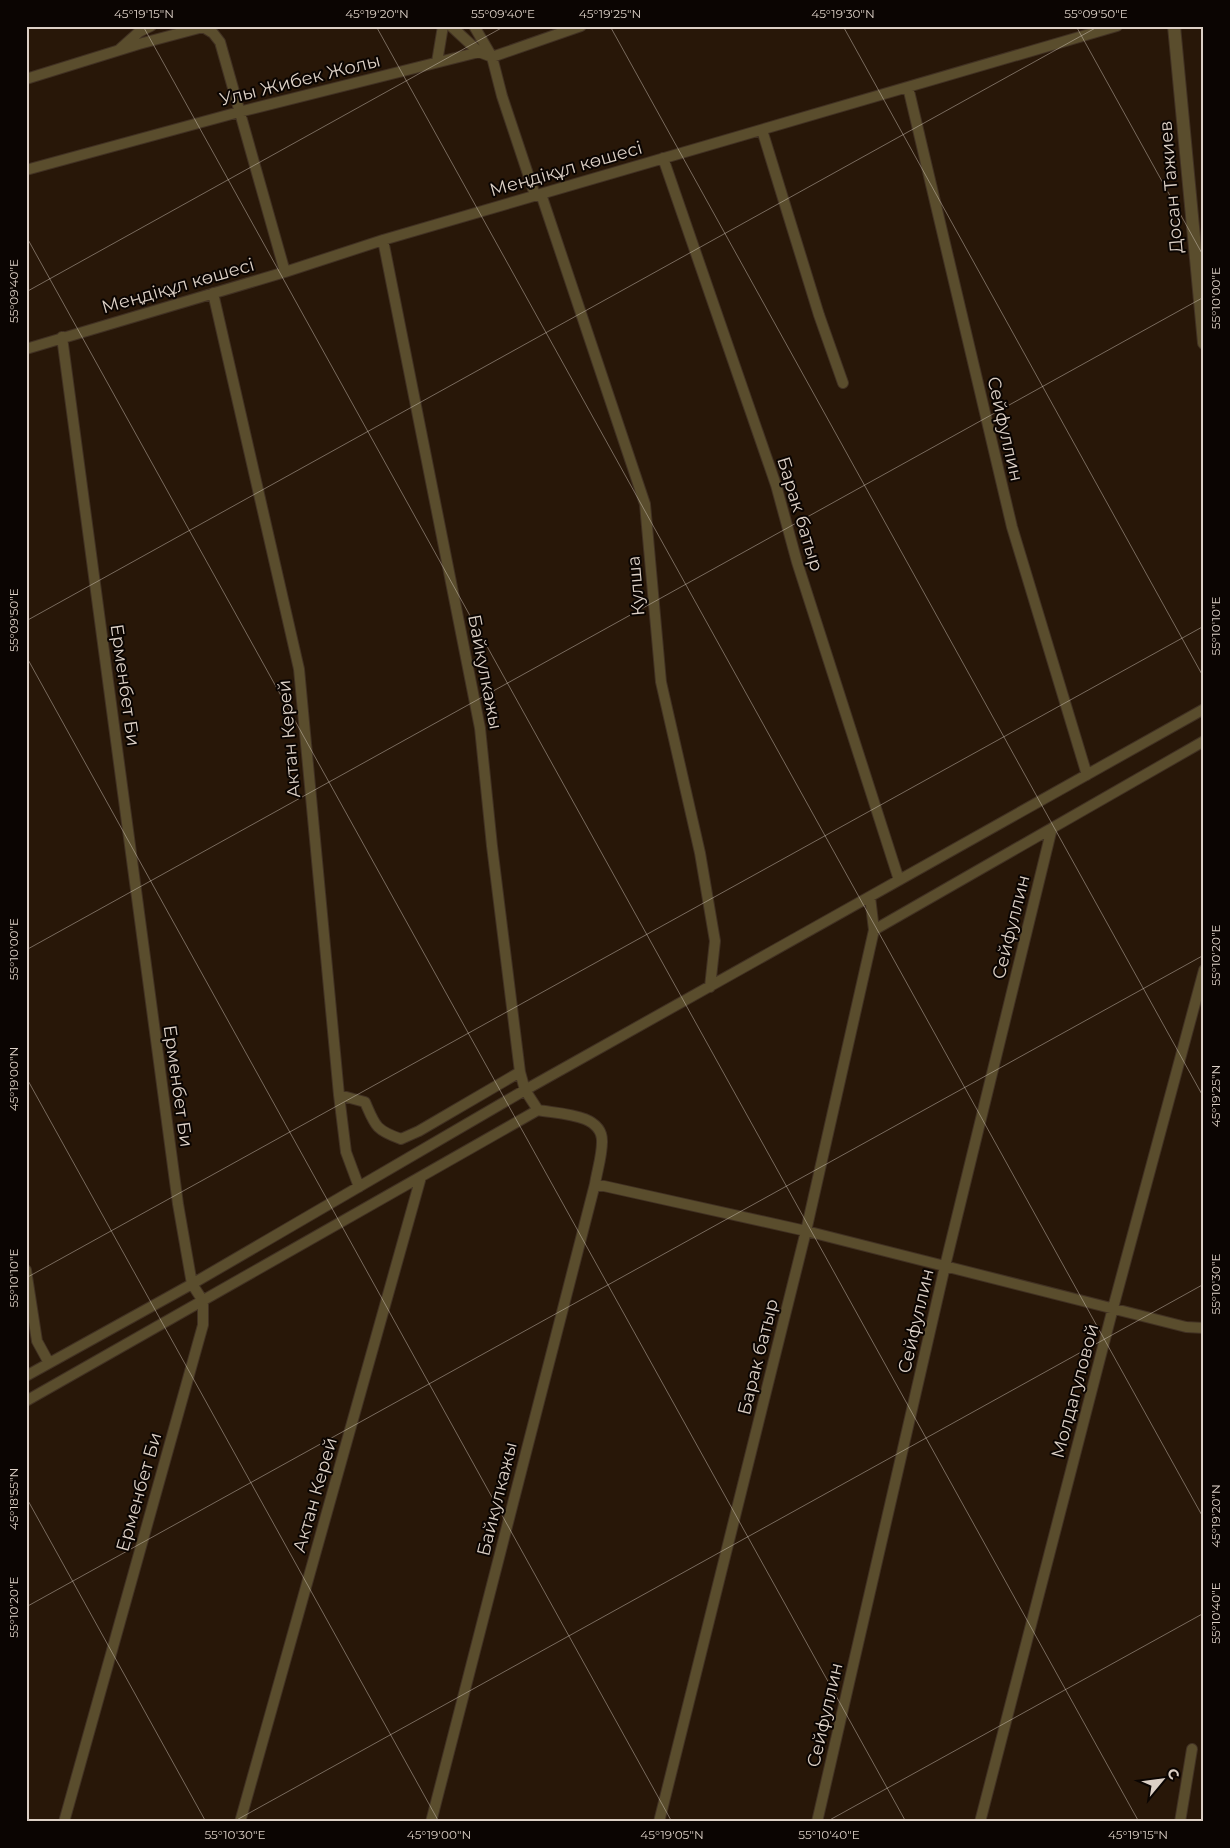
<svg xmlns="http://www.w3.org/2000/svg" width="1230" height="1848" font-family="Montserrat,sans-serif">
  <rect width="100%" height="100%" fill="#281708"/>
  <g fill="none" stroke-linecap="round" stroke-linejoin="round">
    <defs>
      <path id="minor" d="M451,26L479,52
        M474,26L492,57L502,96L535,195
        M120,49L139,32L151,26
        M437,62L443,26
        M26,79L139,44L203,27L213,33L220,42L285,272
        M908,87L1012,527L1087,775
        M762,130L819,315L843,383
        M663,158L776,485L797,562L899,880
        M26,170L239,112L479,52L492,57L581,26
        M541,194L645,504L661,682L700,853L715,941L710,987
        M383,240L480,728L492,846L520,1072L525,1090L538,1110
        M213,293L299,669L339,1095L346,1152L359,1187
        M62,337L178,1204L192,1284L203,1301V1325L64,1822
        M26,349L285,272L383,240L1117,26
        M874,930L1204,741
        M339,1095L365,1102C375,1125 375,1130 401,1139L419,1131L520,1072
        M595,1184L806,1231L1186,1327L1204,1328
        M26,1270L37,1341L49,1363
        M26,1376L192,1284L525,1090L1204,709
        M26,1401L538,1110C558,1114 603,1113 602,1142C602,1156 597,1171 595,1184L431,1822
        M240,1822L421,1177
        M659,1822L806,1231L874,930L870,897
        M817,1822L945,1266L1052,828
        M980,1822L1113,1308L1204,970
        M1180,1822L1192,1749"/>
      <path id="tertiary" d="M1174,26L1204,343"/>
    </defs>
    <use href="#minor" stroke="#413123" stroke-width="12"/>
    <use href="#tertiary" stroke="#413123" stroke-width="14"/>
    <use href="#minor" stroke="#5a4d2d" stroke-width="10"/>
    <use href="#tertiary" stroke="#5a4d2d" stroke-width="12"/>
  </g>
  <path fill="none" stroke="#dcd0c6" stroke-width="1" stroke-opacity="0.45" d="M143,26L1139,1822M376,26L1204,1519M610,26L1204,1098M843,26L1204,678M1076,26L1204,257M26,236L906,1822M26,292L505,26M26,621L1099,26M26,656L672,1822M26,950L1204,297M26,1077L439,1822M26,1278L1204,626M26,1497L206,1822M26,1607L1204,955M233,1822L1204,1284M826,1822L1204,1613"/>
  <g text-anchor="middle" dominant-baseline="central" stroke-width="4" stroke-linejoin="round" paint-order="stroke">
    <g font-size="18" fill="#dcd0c6" stroke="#0b0502">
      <text transform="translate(300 80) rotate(-14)">Улы Жибек Жолы</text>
      <text transform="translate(566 169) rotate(-16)">Меңдіқұл көшесі</text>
      <text transform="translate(1171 187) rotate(-95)">Досан Тажиев</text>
      <text transform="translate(178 286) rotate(-16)">Меңдіқұл көшесі</text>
      <text transform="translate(1005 429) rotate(77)">Сейфуллин</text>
      <text transform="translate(800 514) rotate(73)">Барак батыр</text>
      <text transform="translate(636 586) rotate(-95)">Кулша</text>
      <text transform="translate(485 672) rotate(79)">Байкулкажы</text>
      <text transform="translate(125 685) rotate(82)">Ерменбет Би</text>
      <text transform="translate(289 739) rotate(-95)">Актан Керей</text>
      <text transform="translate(1011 927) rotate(-76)">Сейфуллин</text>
      <text transform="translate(178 1086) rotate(82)">Ерменбет Би</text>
      <text transform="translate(916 1321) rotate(-77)">Сейфуллин</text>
      <text transform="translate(758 1357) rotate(-76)">Барак батыр</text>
      <text transform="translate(1075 1391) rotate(-75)">Молдагуловой</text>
      <text transform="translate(139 1492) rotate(-74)">Ерменбет Би</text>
      <text transform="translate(315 1495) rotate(-74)">Актан Керей</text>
      <text transform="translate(497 1499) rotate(-76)">Байкулкажы</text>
      <text transform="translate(825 1715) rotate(-77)">Сейфуллин</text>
    </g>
  </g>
  <rect width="1230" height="1848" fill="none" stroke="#0b0502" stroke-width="55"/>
  <g transform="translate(1162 1780) rotate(61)" stroke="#0b0502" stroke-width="4" paint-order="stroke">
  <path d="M0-4L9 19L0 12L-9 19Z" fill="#dcd0c6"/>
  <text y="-8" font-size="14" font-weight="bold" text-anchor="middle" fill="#dcd0c6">С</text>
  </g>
  <rect x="28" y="28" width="1174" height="1792" fill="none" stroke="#dcd0c6" stroke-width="2"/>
  <g font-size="12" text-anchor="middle" fill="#dcd0c6">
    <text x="144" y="18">45°19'15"N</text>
    <text x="377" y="18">45°19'20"N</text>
    <text x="503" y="18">55°09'40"E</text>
    <text x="610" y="18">45°19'25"N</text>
    <text x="843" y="18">45°19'30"N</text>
    <text x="1096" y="18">55°09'50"E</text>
    <text transform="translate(14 291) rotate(-90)" y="4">55°09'40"E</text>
    <text transform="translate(1216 298) rotate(-90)" y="4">55°10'00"E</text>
    <text transform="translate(14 620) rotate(-90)" y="4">55°09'50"E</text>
    <text transform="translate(1216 626) rotate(-90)" y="4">55°10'10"E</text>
    <text transform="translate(14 949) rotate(-90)" y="4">55°10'00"E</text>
    <text transform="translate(1216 955) rotate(-90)" y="4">55°10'20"E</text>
    <text transform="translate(14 1079) rotate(-90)" y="4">45°19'00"N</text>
    <text transform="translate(1216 1096) rotate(-90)" y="4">45°19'25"N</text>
    <text transform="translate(14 1278) rotate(-90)" y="4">55°10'10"E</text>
    <text transform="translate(1216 1284) rotate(-90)" y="4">55°10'30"E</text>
    <text transform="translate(14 1499) rotate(-90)" y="4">45°18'55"N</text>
    <text transform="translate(1216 1516) rotate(-90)" y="4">45°19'20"N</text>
    <text transform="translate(14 1607) rotate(-90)" y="4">55°10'20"E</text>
    <text transform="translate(1216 1613) rotate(-90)" y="4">55°10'40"E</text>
    <text x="235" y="1839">55°10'30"E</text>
    <text x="439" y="1839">45°19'00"N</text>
    <text x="672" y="1839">45°19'05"N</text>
    <text x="829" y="1839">55°10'40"E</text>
    <text x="1138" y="1839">45°19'15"N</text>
  </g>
</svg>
